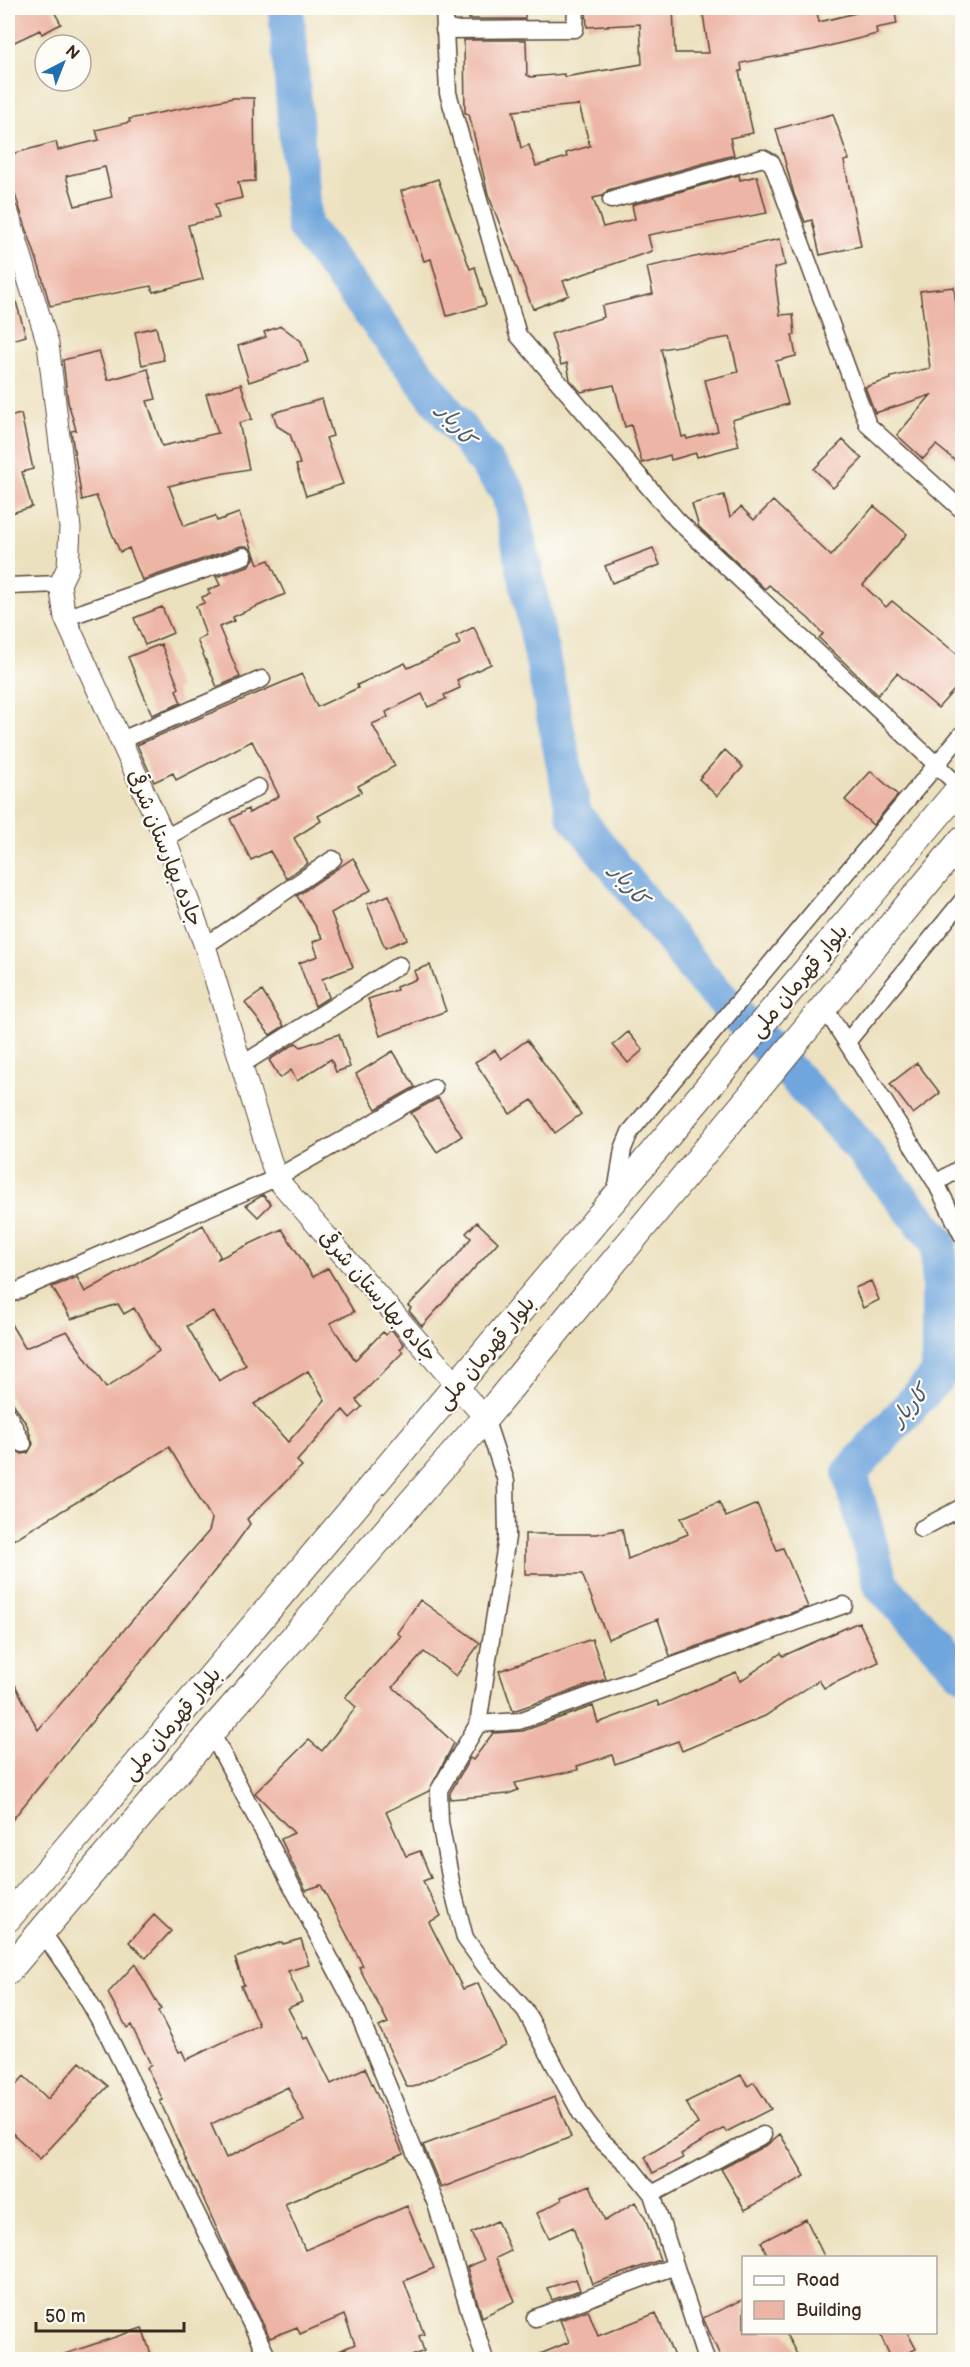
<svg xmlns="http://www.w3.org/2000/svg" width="970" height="2367" font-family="'Balsamiq Sans','Playpen Sans Arabic',sans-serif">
  <rect width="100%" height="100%" fill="#fdfcf7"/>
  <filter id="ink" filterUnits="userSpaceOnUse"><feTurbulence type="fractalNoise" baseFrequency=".0167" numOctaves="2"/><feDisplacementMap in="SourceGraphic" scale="12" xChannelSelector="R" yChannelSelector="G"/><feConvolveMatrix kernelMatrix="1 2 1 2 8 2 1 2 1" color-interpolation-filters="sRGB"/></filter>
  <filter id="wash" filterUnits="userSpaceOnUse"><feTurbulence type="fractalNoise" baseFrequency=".008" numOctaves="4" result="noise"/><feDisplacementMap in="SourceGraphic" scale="24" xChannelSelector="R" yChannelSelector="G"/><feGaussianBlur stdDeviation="1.35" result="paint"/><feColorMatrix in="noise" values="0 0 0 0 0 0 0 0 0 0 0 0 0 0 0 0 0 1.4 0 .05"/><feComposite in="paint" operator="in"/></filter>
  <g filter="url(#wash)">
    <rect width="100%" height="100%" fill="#ece1bf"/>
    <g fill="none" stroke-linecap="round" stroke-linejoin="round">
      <path stroke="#6fa5dd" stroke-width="36" d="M286,8L304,226L509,493L574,814L703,979L846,1131L939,1243V1374L850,1473L881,1585L962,1672"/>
    </g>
    <g id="blocks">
      <path fill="#edb5a6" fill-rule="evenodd" d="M8,8H52L61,24L42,34L40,30L8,45Z
        M469,8H525V19H469Z
        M586,8H673L675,53H709L702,8H816L819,22L876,8H894L897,24L876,28L877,34L813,50L741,63L742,71H739L753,133L730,138L734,155L608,190L602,196L593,198L603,227L635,219L632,205L739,175L740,180L757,176L767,213L648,235L652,251L563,281L569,295L533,309L488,194L469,114L465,113L464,40H526L527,75L531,77L564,74V77L642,64L640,24L587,27ZM579,105L590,146L566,153L567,157L536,166L529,145L521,148L513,111Z
        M233,98H254L255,181L238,182L242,198L215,204L219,218L188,225L203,279L153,292L151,286L50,306L40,269L8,174V155L56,142L58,150L99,140L96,130L130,122L129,119ZM105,167L112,197L75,206L66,176Z
        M833,114L849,160L844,161L861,246L820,255L812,220L805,222L794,194L776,129Z
        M438,179L470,269L475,267L486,305L447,316L431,259L424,261L401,191Z
        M780,239L785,265L774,268L780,315L793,314L795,335H792L796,356L776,361L788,404L732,420L739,446L697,457L696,453L671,460L670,455L642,463L631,425L625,427L614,385L581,392L570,380L567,363L561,365L551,334L604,317L602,306L653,294L647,267ZM730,337L738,372L705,380L718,431L687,439L686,436L682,437L661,349Z
        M954,287L963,362V467L936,445L923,459L897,435L931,395L875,413L865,387L891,379V377L930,368L920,291Z
        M12,288L26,336L8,341V289Z
        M281,326L301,341L308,362L249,382L238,346L266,337L264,332Z
        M156,327L164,360L142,365L135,332Z
        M99,351L108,380L148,369L156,399L147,401L162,446L218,433L206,394L241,384L252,419L239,423L249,469L203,477L169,486L184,526L215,516L217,521L239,513L258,564L269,560L285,594L233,617L234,621L219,627L240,677L217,687L197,640L206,636L196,606L204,603L202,597L210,594L208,590L220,585L216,577L248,566L254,559V552L247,546H241L142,580L129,548L120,552L96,496L82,500L71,431L76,430L68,402L63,360Z
        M322,399L333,436L326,438L343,484L306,496L296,465L300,464L290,434L277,426L273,413Z
        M21,414L33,469L22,472L32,507L8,514V417Z
        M843,440L862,459L833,488L814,469Z
        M724,495L730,517L741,507L754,520L773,501L831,556L874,506L907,534L863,585L886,607L892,601L963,659V680L938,708L897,673L878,695L819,638L823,634L809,619L769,585L765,589L699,527L692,504Z
        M653,548L660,565L612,583L605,566Z
        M162,607L173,633L145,645L134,618Z
        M474,627L491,664L457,680L460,688L444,695L446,699L428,707L422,694L386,712L388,717L372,724L395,766L358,786L361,792L318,816L321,821L294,838L308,863L286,878L270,851L251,860L230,819L248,809L249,813L279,796L252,741L176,780L173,773L154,782L137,745L302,674L317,707L358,688L357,685L405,663L408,668L460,644L456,636Z
        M161,644L179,688L176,690L181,703L152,715L128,657Z
        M725,750L743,767L717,796L699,779Z
        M871,771L898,795L873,825L845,800Z
        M353,858L371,890L331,913L353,967L322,979L329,997L315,1006L299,963L318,956L313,942L323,938L297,896Z
        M389,895L407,939L385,948L367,904Z
        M430,965L446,1011L380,1036L368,999L397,990L396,987L417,979L414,971Z
        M262,991L284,1026L270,1035L245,1003Z
        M628,1032L643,1050L628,1063L613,1045Z
        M339,1034L350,1067L336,1072L331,1059L297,1081L291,1070L280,1078L269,1060L296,1043L301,1047Z
        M527,1040L581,1114L555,1133L532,1100L510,1114L475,1062L495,1050L501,1059Z
        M393,1051L415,1087L376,1109L356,1074Z
        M917,1063L940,1093L913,1114L890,1084Z
        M438,1098L462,1136L437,1152L411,1113Z
        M263,1195L271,1204L258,1217L246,1205Z
        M477,1222L498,1242L422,1326L409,1311L411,1308L408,1306L456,1257L471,1238L466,1233Z
        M203,1225L220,1256L218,1259L282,1229L313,1277L328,1268L354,1312L330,1323L355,1360L383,1332L386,1335L391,1329L404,1345L400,1349L403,1352L356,1400L362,1407L350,1418L343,1410L297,1461L302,1466L247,1519L250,1524L229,1553L8,1825V1671L38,1730L209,1531L212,1519L169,1447L8,1543V1437L14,1449L22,1454L28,1453L33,1444L27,1425L8,1395V1319L25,1348L67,1331L106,1388L159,1351L134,1308L124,1314L118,1304L71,1319L52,1287L77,1277L85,1292ZM213,1311L246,1365L219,1381L187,1326ZM308,1371L325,1400L288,1442L254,1404Z
        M871,1281L879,1300L863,1308L855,1288Z
        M719,1502L726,1517L757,1504L777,1550L783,1548L808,1607L670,1656L658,1619L608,1639L582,1574H525V1534H597L622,1529L628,1559L688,1534L681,1518Z
        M420,1600L480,1643L456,1676L424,1652L393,1687L454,1743L429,1791L386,1812L406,1856L420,1851L431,1878L423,1881L441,1916L429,1922L463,1989L478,1983L506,2045L413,2087H407L379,2027L388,2023L359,1967L363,1966L321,1885L306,1890L291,1861L281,1839L294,1833L255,1793L309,1740L322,1751L356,1707L345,1697L401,1636L397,1633Z
        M859,1622L879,1662L824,1688L819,1680L765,1716L682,1751L678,1741L615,1764L612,1755L577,1766L578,1770L515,1783L518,1790L508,1794L450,1799V1793L470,1758L473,1760L493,1733L523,1731L593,1706L598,1723L657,1701L659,1706L736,1672L740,1681L781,1653L783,1656Z
        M592,1639L606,1679L513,1711L499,1671Z
        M154,1915L171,1931L146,1958L129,1942Z
        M301,1939L309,1965L288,1971L302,2002L288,2008L304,2039L308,2037L331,2084L365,2068L403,2153L285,2204L305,2250L407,2206L434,2268L404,2281L424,2334L419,2336L424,2351L402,2360H319L355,2344L344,2315L300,2334L297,2327L270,2338L229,2256L160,2101L163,2100L147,2068L151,2065L131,2025L127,2028L108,1993L135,1964L161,2009L158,2011L179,2052L182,2051L186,2060L259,2025L241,1986L244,1985L235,1958L282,1942L283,1944ZM288,2087L304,2121L226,2158L211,2124Z
        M80,2062L108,2086L40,2159L8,2129V2094L24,2076L48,2099Z
        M741,2075L748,2086L754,2082L771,2109L726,2132L724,2128L681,2154L683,2158L653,2173L645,2157L698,2124L686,2102Z
        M555,2097L571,2137L441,2188L423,2145Z
        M780,2134L805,2176L745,2210L721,2169L768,2144Z
        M590,2185L605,2221L635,2202L645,2218L660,2260L592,2284L573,2227L549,2238L537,2213L562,2200L561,2197Z
        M806,2219L825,2258H769L761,2242Z
        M497,2221L511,2251L496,2258L515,2301L482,2317L467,2267L484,2260L471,2233Z
        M576,2279L580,2290L552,2300L547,2288Z
        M744,2299V2332H785L800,2360H722L703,2318Z
        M588,2310L598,2336L656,2313L673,2354L660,2360H526L569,2342L560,2320Z
        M142,2328L153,2360H56V2357Z
        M879,2332H907L916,2349L892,2360Z"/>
    </g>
  </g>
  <g filter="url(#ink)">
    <use href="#blocks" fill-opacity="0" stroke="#564536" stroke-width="1.5"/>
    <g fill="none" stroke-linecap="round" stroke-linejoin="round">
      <defs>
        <path id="minor" d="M444,8L448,93L518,335L677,520L961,788
          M444,30L575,29L576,8
          M611,200L763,158L772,163L868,425L962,510
          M8,586L60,584
          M65,618L244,556
          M119,741L262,679
          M165,838L258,787
          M205,946L333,859
          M824,1007L936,1183L962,1235
          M847,1042L962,901
          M243,1064L399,965
          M936,1183L962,1167
          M616,1193L623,1149L630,1132L962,734
          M8,1295L276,1178L434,1088
          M8,1415L23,1444
          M485,1418L506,1481L507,1537L478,1724L439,1790L440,1822L452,1887L465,1938L485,1966L525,2010L581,2114L598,2137L631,2168L652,2194L706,2360
          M921,1529L962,1507
          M478,1724L519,1721L844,1605
          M211,1732L357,2010L436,2204L485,2360
          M41,1930L81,1988L108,2035L269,2360
          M652,2194L763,2135
          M535,2318L675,2266"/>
        <path id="tertiary" d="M8,213L48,344L70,528L68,567L60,584L65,618L165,838L205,946L276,1178L485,1418"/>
        <path id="trunk" d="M8,1918L962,786
          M8,1971L211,1732L485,1418L962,840"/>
      </defs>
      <use href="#minor" stroke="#564536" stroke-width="19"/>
      <use href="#tertiary" stroke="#564536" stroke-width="23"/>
      <use href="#trunk" stroke="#564536" stroke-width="29"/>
      <use href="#minor" stroke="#fff" stroke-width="16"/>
      <use href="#tertiary" stroke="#fff" stroke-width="21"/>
      <use href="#trunk" stroke="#fff" stroke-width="27"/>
    </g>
  </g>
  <g text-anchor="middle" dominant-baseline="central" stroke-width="4.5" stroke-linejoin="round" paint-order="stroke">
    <g font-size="21" fill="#3b2a1e" stroke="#fdfcf7">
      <text transform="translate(165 848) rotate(68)">جاده بهارستان شرقی</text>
      <text transform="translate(799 981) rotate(-50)">بلوار قهرمان ملی</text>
      <text transform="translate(378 1296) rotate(49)">جاده بهارستان شرقی</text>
      <text transform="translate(486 1353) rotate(-50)">بلوار قهرمان ملی</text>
      <text transform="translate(172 1724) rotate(-50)">بلوار قهرمان ملی</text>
    </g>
    <g font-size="22" font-style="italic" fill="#505b6a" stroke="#fdfcf7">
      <text transform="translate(456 425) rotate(53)">کاربار</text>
      <text transform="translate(629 885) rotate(52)">کاربار</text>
      <text transform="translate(910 1406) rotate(-48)">کاربار</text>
    </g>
  </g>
  <rect width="970" height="2367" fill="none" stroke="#fdfcf7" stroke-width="30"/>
  <rect x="742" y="2256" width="195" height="78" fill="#fdfcf7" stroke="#afa8a0" stroke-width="1.5"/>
  <rect x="754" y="2276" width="30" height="9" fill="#ffffff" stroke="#afa8a0" stroke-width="1.5"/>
  <text x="796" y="2286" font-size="18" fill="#3b2a1e">Road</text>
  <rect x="754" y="2301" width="30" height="18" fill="#edb5a6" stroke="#afa8a0" stroke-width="1.5"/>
  <text x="796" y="2316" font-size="18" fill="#3b2a1e">Building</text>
  <g transform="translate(63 63) rotate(42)"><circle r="28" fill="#fdfcf7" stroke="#afa8a0" stroke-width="1.5"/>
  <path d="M0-4.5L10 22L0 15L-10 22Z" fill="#1f6fb2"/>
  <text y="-9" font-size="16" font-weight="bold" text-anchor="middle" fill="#3b2a1e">N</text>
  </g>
  <path d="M36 2322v9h148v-9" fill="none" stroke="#3b2a1e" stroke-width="3"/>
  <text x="45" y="2322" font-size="18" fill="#3b2a1e" stroke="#fdfcf7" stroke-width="4.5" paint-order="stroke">50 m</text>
</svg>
